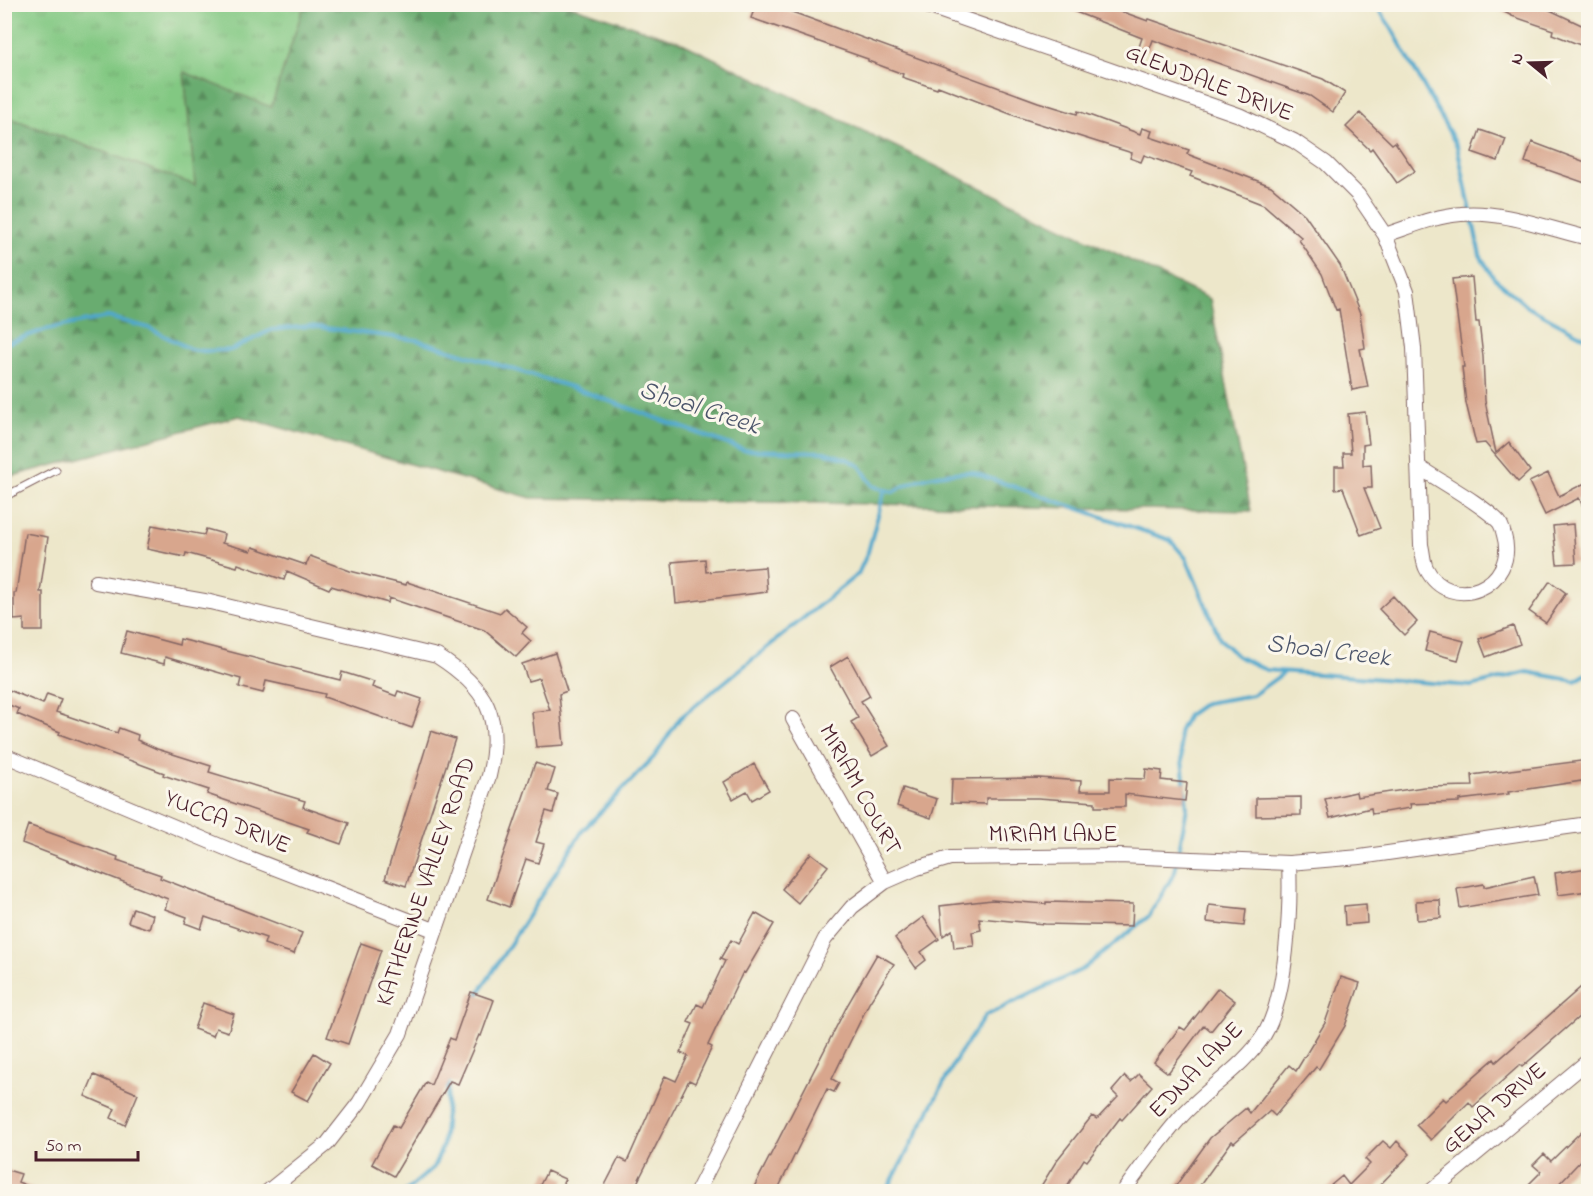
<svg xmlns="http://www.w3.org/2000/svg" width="1593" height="1196" font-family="'Indie Flower',sans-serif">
  <defs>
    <pattern id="forest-firs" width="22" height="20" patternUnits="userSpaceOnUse" patternTransform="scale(1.5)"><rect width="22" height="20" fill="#69ac70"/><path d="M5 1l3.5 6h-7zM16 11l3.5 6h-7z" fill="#588b5c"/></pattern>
    <pattern id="park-tufts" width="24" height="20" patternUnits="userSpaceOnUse" patternTransform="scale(1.5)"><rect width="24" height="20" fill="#82c882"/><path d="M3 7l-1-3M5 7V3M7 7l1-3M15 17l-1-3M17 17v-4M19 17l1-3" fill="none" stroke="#72ab70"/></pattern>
  </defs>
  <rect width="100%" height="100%" fill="#fbf7ec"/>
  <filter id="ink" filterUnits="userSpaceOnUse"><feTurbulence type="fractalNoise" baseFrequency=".0167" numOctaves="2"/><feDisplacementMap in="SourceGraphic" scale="12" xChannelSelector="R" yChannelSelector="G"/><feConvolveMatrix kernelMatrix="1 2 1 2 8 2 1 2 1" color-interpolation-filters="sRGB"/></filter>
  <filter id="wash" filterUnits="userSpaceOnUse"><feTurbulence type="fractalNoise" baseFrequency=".008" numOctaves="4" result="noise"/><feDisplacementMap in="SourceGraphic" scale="24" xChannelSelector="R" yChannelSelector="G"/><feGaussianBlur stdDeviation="1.35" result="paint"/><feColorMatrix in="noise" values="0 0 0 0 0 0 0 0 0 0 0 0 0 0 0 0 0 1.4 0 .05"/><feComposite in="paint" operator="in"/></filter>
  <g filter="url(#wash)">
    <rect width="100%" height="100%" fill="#ede7ca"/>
    <path fill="url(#forest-firs)" stroke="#5a664e" stroke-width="1.5" d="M304,5H569L678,41L1210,299L1251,511L531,498L239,416L5,478L4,116L195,185L184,71L271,106Z"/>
    <path fill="url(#park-tufts)" stroke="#667456" stroke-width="1.5" d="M4,5L5,4L304,5L271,107L184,72L195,185L5,116Z"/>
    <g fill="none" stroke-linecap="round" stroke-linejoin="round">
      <path stroke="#50a7cc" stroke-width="4" d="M1375,4L1392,29L1457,146L1480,255L1494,278L1528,307L1588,339
        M4,344L47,329L108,317L149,328L190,349L204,351L231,350L271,330L310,326L417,340L571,387L744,450L824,452L847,459L860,466L873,486L893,492C919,476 942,473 971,472L1170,540L1186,558L1220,639L1237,656L1266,670L1471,686L1528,672L1575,681L1588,673
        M475,999L583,830L654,757L680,718L858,574L868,552L885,489
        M405,1192L434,1167L443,1145L449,1079
        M886,1192L958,1056L985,1016L1083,969L1149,916L1175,872L1187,807L1179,732L1188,715L1205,703L1253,695L1285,672"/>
    </g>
    <g id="blocks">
      <path fill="#d8a68d" d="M756,4H770L803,16L1038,102L1077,114L1078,111L1140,134L1142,128L1152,131L1150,137L1189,150L1187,154L1271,186L1305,215L1340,265L1360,314L1365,348L1360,349L1368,387L1352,390L1339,309L1336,310L1322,274L1299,240L1302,238L1264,205L1190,176L1192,172L1144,155L1141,162L1130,158L1132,153L1018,117L938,86L937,89L902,77L903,74L868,61V59L751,18Z
        M1055,4H1101L1148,21L1149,19L1323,79L1345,93L1333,112L1310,96L1153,40L1149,51L1139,47L1142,38Z
        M1489,4H1537L1588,28V32L1583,46L1552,34L1553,30L1512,16Z
        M1360,113L1392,144L1395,142L1415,171L1397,183L1372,148L1370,150L1346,127Z
        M1480,130L1506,139L1498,161L1472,152Z
        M1532,142L1588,163V184L1525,162Z
        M1472,277L1476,322H1479L1483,357L1485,401L1496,453L1509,442L1530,471L1518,482L1485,443L1476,444L1466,403L1462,367H1464L1452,279Z
        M1365,412L1369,444L1363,445V465L1371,464L1372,488H1364L1380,528L1361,535L1343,488L1335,489V466H1344L1343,453H1351L1348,414Z
        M1548,473L1559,496L1585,483L1588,491V517L1579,498L1545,515L1529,482Z
        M1573,524L1576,563L1557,564L1553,526Z
        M152,525L204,535L206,529L224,534L222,543L251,551L253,547L306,565L310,556L350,571L406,585L407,582L500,613L505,608L527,627L522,633L531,641L516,657L484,630L389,598L388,603L331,586L329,589L287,571L284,580L238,564L237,567L186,553L185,557L147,549Z
        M25,533L48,537L40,592H43V631H24V619L14,620V593H16Z
        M705,559L706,572L765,567L767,592L676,603L672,562Z
        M1550,581L1566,593L1546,623L1529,611Z
        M1393,596L1417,622L1404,635L1379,609Z
        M1513,626L1520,644L1486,657L1479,639Z
        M127,631L179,645L180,639L340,680L342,672L374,682L372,687L396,696L398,691L422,699L412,728L324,697L325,694L266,681L263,693L239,687L241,679L165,657L164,664L121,653Z
        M1430,632L1464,641L1458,660L1425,651Z
        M555,653L567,691L559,694L564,745L536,747L532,712L550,710L539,678L528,681L522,664Z
        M848,656L870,696L861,701L889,746L872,756L851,722L858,718L830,667Z
        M4,688L43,704L47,694L61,699L56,712L117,733L119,728L138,735L137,740L157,749L211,766L209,772L305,801L303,807L349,823L341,844L307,832L309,829L207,794L209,790L163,775L164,773L59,734L60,732L17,714L19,709L4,703Z
        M431,731L455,739L406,886L385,879Z
        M1588,760V780L1508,792L1509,794L1459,800V802L1410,804L1411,808L1372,814L1371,808L1330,818L1325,799L1356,792L1357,797L1424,787L1473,786L1472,775Z
        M535,763L555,769L548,791L558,794L553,813L546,811L536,842L544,844L538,863L526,859L509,907L488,899Z
        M754,764L769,790L752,800L747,791L733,799L724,782Z
        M1146,769L1162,771L1161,780L1187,783L1185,801L1125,794V807H1095V802L1038,798H986V804L951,803L952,779L1039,778L1081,781L1080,791H1110V778L1145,779Z
        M903,788L937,799L931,818L897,806Z
        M1301,797V815L1256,816V798Z
        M28,825L118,857L117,860L161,875L160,878L302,933L294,954L264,944L266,938L205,917L201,929L185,923L187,917L165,909L168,899L22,843Z
        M811,853L828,866L798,903L782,889Z
        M1588,868V891L1558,895L1555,873Z
        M1534,876L1538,895L1460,908L1457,889L1484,884V887Z
        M992,900L1046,904V902L1133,904L1132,926L1045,924L979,918L981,930L972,932L974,946L954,948L952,930L943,936L940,906Z
        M1440,900L1441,918L1417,920L1416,901Z
        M1366,904L1367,923L1345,925L1344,906Z
        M1209,905L1246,909L1244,926L1207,922Z
        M133,908L153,915L149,929L128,922Z
        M755,913L774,924L745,973L743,972L708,1045L712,1047L695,1083L689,1080L633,1191H602L619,1158L627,1162L665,1076L676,1081L688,1056L680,1053L693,1024L688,1022L697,1004L703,1007L725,961L720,959L731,940L738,944Z
        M923,917L939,939L921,952L926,960L916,968L895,938Z
        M361,943L381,950L348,1044L327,1037Z
        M877,954L894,964L869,1003L832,1079L839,1083L834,1092L827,1089L777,1191H752L848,1004Z
        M1341,977L1360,983L1345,1026L1319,1069L1316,1067L1275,1116L1270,1111L1234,1143L1232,1141L1196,1191H1172L1210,1138L1246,1108L1250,1113L1289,1065L1296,1071L1325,1023Z
        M1588,981V1009L1522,1067L1520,1065L1473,1107L1469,1102L1431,1140L1416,1125L1443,1098L1446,1101L1494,1059L1496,1062Z
        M1218,988L1235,1001L1211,1031L1204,1025L1168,1073L1154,1062L1180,1027L1185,1030Z
        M471,992L494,1000L481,1036L479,1035L458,1084L450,1081L394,1176L372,1164L393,1125L399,1128L426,1082L431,1085L450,1038L454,1040Z
        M203,1003L234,1014L228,1032L216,1028L213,1036L194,1029Z
        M314,1053L330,1063L308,1101L291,1092Z
        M1139,1074L1152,1086L1122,1120L1120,1118L1087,1161L1084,1159L1064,1191H1038L1057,1160L1092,1116L1097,1119L1118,1097L1112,1091L1125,1076L1131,1082Z
        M94,1075L138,1094L125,1125L111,1118L115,1109L85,1096Z
        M1588,1125V1153L1552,1191H1522L1541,1172L1533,1165L1544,1154L1551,1161Z
        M1383,1141L1391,1148L1397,1141L1410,1154L1374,1191H1324L1342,1176L1349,1185L1370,1164L1365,1159Z
        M4,1169L21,1174L18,1182L40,1191H4Z
        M547,1171L565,1179L559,1191H537Z"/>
    </g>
  </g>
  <g filter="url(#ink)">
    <use href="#blocks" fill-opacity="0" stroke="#836563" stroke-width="1.5"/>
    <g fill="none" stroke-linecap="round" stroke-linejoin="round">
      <defs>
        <path id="service" d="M4,497L56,470"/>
        <path id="minor" d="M921,4L1239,115L1294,141L1326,163L1358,195L1385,235L1407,291L1414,348L1421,545C1423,552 1423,562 1426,568C1450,616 1519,586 1504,535C1503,531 1502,526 1499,522C1482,504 1441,482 1419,467
          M1385,235C1410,227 1434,216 1461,214C1502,210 1549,229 1588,238
          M96,582L210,602L437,656C487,688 503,717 489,776L400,1034L359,1103L327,1144L267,1192
          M793,719L885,882
          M4,755L244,856L434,930
          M697,1192L825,939L852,907L885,882L917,868L950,858L1119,856L1289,863L1360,857L1588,824
          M1123,1192C1141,1167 1159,1142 1179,1119C1205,1089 1243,1068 1264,1035C1287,997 1291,907 1289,863
          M1430,1192L1588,1061"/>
      </defs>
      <use href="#service" stroke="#836563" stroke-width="9"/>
      <use href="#minor" stroke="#836563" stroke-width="16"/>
      <use href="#service" stroke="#fff" stroke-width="7"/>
      <use href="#minor" stroke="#fff" stroke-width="14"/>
    </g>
  </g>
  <g text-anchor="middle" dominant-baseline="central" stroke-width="6" stroke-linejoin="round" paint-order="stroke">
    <g font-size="24" fill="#4a1f2b" stroke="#fbf7ec">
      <text transform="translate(1209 84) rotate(21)">GLENDALE DRIVE</text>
      <text transform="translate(859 790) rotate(61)">MIRIAM COURT</text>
      <text transform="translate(227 823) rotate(22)">YUCCA DRIVE</text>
      <text x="1053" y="835">MIRIAM LANE</text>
      <text transform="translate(427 882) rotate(-71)">KATHERINE VALLEY ROAD</text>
      <text transform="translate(1197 1071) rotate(-46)">EDNA LANE</text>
      <text transform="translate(1495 1109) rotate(-40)">GENA DRIVE</text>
    </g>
    <g font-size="26" font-style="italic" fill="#4c556b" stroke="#fbf7ec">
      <text transform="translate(699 409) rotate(18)">Shoal Creek</text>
      <text transform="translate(1328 652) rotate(7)">Shoal Creek</text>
    </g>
  </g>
  <rect width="1593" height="1196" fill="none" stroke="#fbf7ec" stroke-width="24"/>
  <g transform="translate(1530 63) rotate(289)" stroke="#fbf7ec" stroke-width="4.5" paint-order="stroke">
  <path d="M0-4.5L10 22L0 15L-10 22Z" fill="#4a1f2b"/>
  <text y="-9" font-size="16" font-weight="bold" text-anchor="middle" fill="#4a1f2b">N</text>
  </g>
  <path d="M36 1151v9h102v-9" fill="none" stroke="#4a1f2b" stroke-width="3"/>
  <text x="45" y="1151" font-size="18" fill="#4a1f2b" stroke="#fbf7ec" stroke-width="4.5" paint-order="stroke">50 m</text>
</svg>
